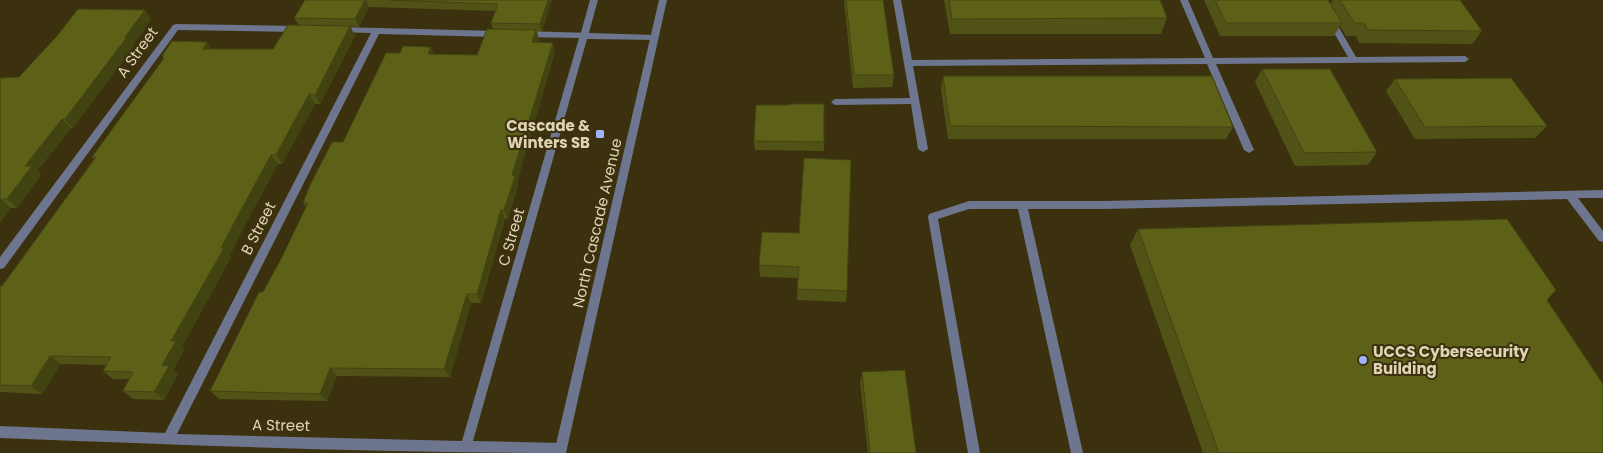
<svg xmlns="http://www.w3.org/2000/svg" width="1603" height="453" font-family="Poppins,sans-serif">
  <rect width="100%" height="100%" fill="#3c310e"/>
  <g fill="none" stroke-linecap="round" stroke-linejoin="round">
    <path fill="#6e758e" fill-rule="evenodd" d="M590,0H598L588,36L584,39L580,36Z
      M893,0H901L912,60L1205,58L1180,0H1188L1213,58L1348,57L1315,0H1323L1356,57L1465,56L1469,59L1465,62L1216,64L1254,150L1249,153L1244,150L1207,64L913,66L928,149L923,152L918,149L911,104L835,105L831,102L835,99L910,98Z
      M1603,190V198H1578L1603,231V242L1599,241L1567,199L1104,209H1028L1083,453H1071L1018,209H969L938,219L980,453H968L928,217L929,214L969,201H1104Z"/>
    <path fill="#6e758e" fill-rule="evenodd" d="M176,24L297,26L301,29L297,32L178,30L4,268L0,269V257L173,25Z
      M339,27L497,31L501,34L497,37L379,34L177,434L462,441L579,38L524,37L520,34L524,31L655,35L658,36V40L587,39L473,441L561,443L565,445L567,449L565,453C377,453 188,445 0,438V426L165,433L371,33L336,32L335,30Z"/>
    <path fill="#6e758e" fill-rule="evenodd" d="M659,0H667L566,453H554Z"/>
  </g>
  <path fill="#505315" d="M305,0H552L542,31H537L539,40L538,42L553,43L555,52L517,182L518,185L508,219H505L481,303H471L450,377L337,376L327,401L219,399L210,391L281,259L306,207L303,203L343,142L434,54L477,55L493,29L491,23L495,11L369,7L359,27L350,26L355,36L320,104H315L282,164H278L248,219L230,255L231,257L182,347L185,349L173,370L178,374L164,400L133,399L123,391L129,379H113L103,371L106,365L61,364L42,394L0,392V286H2L94,159L92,157L164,58L162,56L207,42L212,49H273L299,25L294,18Z
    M844,0H883L894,75L892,87L853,88Z
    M944,0H1160L1167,18L1161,34H950Z
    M1204,0H1328L1330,4L1333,0H1460L1482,31L1472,44L1359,43L1356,36H1346L1340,26L1334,36H1220Z
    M145,10L151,19L133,45L134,46L73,128H71L37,171L41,175L17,208H11L0,223V78L19,77Z
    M1262,69L1377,152L1368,165L1295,166L1255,82Z
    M943,76L1233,127L1226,139H948L941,89Z
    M1395,79L1547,126L1535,138L1415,139L1386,91Z
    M824,104V151L755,150L754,141L789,105Z
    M1138,229L1547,300L1603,453H1203L1130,245Z
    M799,233L847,291L846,302L797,300L798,278L760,277L759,265Z
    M862,372L916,453H868L860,383Z"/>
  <path fill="#414411" d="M365,0H366L369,7L359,27L355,19Z
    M548,0H552L542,31L540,24Z
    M145,10L151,19L133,45L134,46L73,128L65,119Z
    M350,26L355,36L320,104L315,95Z
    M536,30L539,40L535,52L532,42Z
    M207,42L214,51L203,49Z
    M553,43L555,52L517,182L518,185L508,219L504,210L512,175Z
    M431,47L435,56L428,54Z
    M309,94L315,104L282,164L276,155Z
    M62,119L71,128L37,171L41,175L17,208L7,199L25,166Z
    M271,155L278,164L248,219L230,255L231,257L182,347L185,349L173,370L178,374L164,400L154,392L162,365L171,341L241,210Z
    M1,199L11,208L0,223V200Z
    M501,210L505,219L481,303L477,294Z
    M467,294L471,303L450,377L444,369Z
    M50,356L61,364L42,394L31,386Z
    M330,368L337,376L327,401L320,394Z"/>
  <path fill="#5d6118" stroke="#414411" d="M305,0H365L355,19L294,18Z
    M389,0H548L540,24L491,23L498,4Z
    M846,0H883L894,75H854Z
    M949,0H1160L1167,18L952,19Z
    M1215,0H1328L1342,23H1226Z
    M1340,0H1460L1482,31L1368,30L1364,23H1354Z
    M78,9L145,10L125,37H127L65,119H62L25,166H32L7,199H1L0,200V78L19,77L57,36Z
    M288,25L350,26L315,95L309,94L276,155H271L241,210L221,248H224L171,341H176L162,365L169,366L154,392L123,391L133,372L103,371L111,357L50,356L31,386L0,385V286H2L96,157H92L164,58L162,56L172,41L207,42L203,49H273Z
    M487,29L536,30L532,42L553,43L512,175L515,176L504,210H501L477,294H467L444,369L330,368L320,394L210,391L259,292H263L281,259L308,203H303L310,185L332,142H343L386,53H400L403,46L431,47L428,54L477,55Z
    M1262,69H1330L1377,152L1304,153Z
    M943,76H1212L1233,127L950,126Z
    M1511,78L1547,126L1425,127L1395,79Z
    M789,104H824V142L754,141L756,105H789Z
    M804,158L851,160L847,291L797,289L799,267L759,265L762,232L799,233Z
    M1507,219L1556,290L1547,300L1603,384V453H1219L1138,229Z
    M905,370L916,453H870L862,372Z"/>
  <g fill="#a0b3fd" stroke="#3c310e" stroke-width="2">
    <rect x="595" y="129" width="10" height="10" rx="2.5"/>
    <circle cx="1363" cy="360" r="5"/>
  </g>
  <g text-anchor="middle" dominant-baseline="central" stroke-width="4" stroke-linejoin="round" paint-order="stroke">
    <g font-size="15" fill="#ded4b4" stroke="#3c310e">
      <text transform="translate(137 52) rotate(-54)">A Street</text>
      <text transform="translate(597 223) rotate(-77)">North Cascade Avenue</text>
      <text transform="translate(258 228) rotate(-63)">B Street</text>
      <text transform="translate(511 237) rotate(-74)">C Street</text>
      <text transform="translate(281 425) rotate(1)">A Street</text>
    </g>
    <g font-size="15" font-weight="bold" fill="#ded4b4" stroke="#3c310e" text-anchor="end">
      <text x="590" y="125">Cascade &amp;<tspan x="590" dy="17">Winters SB</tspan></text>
      <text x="1373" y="351" text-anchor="start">UCCS Cybersecurity<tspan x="1373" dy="17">Building</tspan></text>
    </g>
  </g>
</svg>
